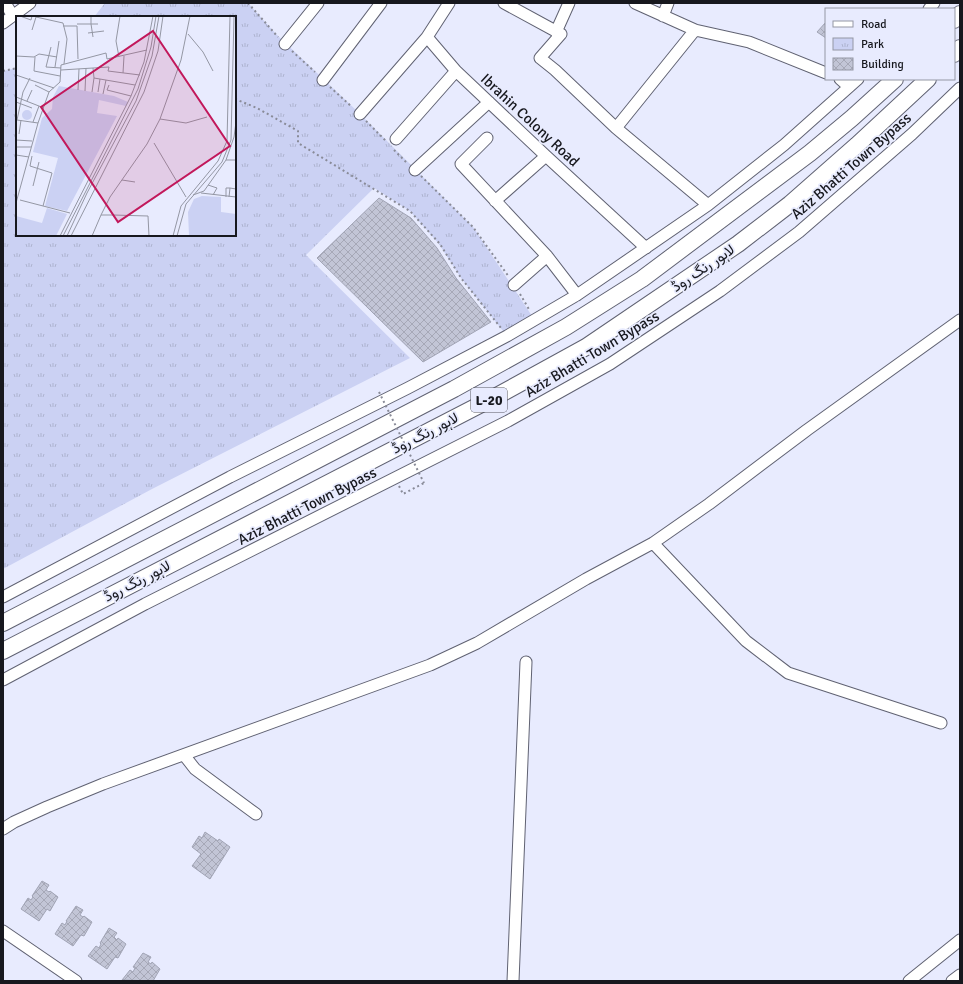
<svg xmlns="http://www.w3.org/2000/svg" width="963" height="984" font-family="Signika,Vazirmatn,sans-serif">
  <defs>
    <pattern id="park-tufts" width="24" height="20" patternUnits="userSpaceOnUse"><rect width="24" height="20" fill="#cbd1f3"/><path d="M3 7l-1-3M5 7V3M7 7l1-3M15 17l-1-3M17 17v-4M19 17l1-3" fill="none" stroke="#aeb3d0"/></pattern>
    <pattern id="building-cross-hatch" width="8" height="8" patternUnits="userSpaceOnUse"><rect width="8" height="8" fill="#c2c5d6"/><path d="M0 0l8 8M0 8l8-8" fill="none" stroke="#a6a8b7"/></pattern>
  </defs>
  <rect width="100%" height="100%" fill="#e8ebfe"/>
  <path fill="url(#park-tufts)" d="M105,3H248L276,34L357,111L473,227L534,319L507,336L461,278L439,244L410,211L374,188L306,255L410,358L152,489L3,569V71L17,68V235H235V17H94Z"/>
  <path fill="url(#building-cross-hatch)" stroke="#a1a4b5" d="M826,22V38L817,32Z
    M379,198L411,218L437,248L456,278L491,322L423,362L317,258Z
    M205,832L218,841L219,839L230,847L210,879L192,866L201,854L192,847L199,836L202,838Z
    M42,881L49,885L46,890L49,892L50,891L58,897L50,911L47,909L39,921L21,909L28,898L31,900L33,897L32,896Z
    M76,906L83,910L80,915L83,917L84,916L92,922L84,936L81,935L73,946L55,934L62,923L65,925L67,921H66Z
    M109,928L117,933L114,937L117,940L118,938L126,944L118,958L115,957L107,969L88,956L96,946L99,948L101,944L100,943Z
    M143,953L151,957L148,962L151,964L152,962L160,969L153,981L122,980L130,970L133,972L135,968L133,967Z"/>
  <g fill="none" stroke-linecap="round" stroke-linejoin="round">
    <defs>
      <path id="minor" d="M5,3L13,16
        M449,3L427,37L456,71L546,156L646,248
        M504,3L561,34L540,58L555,70L616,128L708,205
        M635,3L695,30L749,42L826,73
        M929,9L934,3
        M663,16L668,3
        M3,23L30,3
        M556,32L569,3
        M285,44L318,3
        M840,79L849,87
        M323,80L381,3
        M360,114L427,37
        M616,128L695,30
        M487,138L461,164L547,256L577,295
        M396,139L456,71
        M415,170L489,102
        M495,201L546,156
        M514,285L547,256
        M653,543L746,641L788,673L941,723
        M3,597L230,477L408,388L507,336L577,295L708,205L784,145L858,79
        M3,680L145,604L508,421L610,364L720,291L799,232L912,134L960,88
        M184,755L195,769L256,814
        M3,829L14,822L47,807L103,784L430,665L477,643L586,579L653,543L709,504L807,430L960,320
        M3,931L76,981
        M513,981L526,662
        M909,981L960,940
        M952,981L960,975"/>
      <path id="highway" d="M954,20L960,14
        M954,54L960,48
        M3,623L454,389L566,327L642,279L810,153L852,118L895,79
        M3,651L495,397L586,347L738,244L790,204L857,145L928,79"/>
    </defs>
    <use href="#minor" stroke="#606272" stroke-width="13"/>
    <use href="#highway" stroke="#606272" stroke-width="18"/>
    <path stroke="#898b98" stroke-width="2" stroke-dasharray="2 3" stroke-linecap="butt" d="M248,3L278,37
      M292,51L315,72
      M3,71L17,68
      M330,87L352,107
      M235,99L257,108L298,131V143L410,211L440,244L461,278L501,328
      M366,121L386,141
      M394,150L408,164
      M421,176L473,227L509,277
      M520,294L530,311
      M399,486L403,494L424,483"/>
    <use href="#minor" stroke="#fff" stroke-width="11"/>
    <use href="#highway" stroke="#fff" stroke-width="16"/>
    <path stroke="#898b98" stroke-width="2" stroke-dasharray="2 3" stroke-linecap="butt" d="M379,392L424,483"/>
  </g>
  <g text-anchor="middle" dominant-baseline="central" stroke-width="3.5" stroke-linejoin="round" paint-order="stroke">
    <rect fill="#e8ebfe" stroke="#565761" stroke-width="1" x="471" y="388" width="36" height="24" rx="3"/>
    <g font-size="14" font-weight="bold" fill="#17181e">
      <text x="489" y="400">L-20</text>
    </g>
    <g font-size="15" fill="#17181e" stroke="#e8ebfe">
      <text transform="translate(530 120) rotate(43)">Ibrahin Colony Road</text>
      <text transform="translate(851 166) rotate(-41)">Aziz Bhatti Town Bypass</text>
      <text transform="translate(703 268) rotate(-34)">لاہور رنگ روڈ</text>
      <text transform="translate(592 354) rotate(-31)">Aziz Bhatti Town Bypass</text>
      <text transform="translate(425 433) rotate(-27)">لاہور رنگ روڈ</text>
      <text transform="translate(307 506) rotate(-27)">Aziz Bhatti Town Bypass</text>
      <text transform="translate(137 581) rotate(-27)">لاہور رنگ روڈ</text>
    </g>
  </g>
  <g transform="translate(16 16)">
    <rect width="220" height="220" fill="#e8ebfe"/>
    <path d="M43,70L98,80L112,86L110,90L83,84L81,97L101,100L51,195L29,190L42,142L17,136L26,102L36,93L37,81ZM6 99a5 5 0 1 1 10 0a5 5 0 1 1-10 0ZM186,180L205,181V196L220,198V220H173L172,196L178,183ZM31,192L51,198L40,220H0V200L26,207Z" fill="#cbd1f3"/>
    <path fill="none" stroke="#9497a4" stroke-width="1" d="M4,0L15,4L16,0M61,8H75V0M47,10H61L62,43M16,14L20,1L47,7L51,23L48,48M72,17L88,15M172,18L187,36L197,55M77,21L75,8H82M35,31L30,51L45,52M0,40L18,41L23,38L41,41M19,41L18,55L44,60M103,41L100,25L104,0M39,51L43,25M77,52L93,51L92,55L124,59M45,54L77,52L78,62L119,69M107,57L108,40M0,59L38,72M19,69L33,76M93,69L91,74L115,80M62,74L63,53M69,75L70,52M76,76L78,62M82,76L84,63M87,78L90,64M0,81L28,92M11,85L16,74M0,86L16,92M144,103L170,107L191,101M1,104L7,76L14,62M1,104L22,107M17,106L23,90M3,118L5,104M0,124L16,125M138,127L170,181M0,131H15M0,139L13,141M16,140L14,150L36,157L27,190M210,144L218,121L220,106M106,164L119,166M192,169L201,172L197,179M17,170L23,146M185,177L220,181M177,179L188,175L210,144H220M210,181V172H214M213,181L214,172L220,173M4,184L54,197M0,187L22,107L33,76L44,66L45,49L90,37L91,43L131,34M85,199L94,181L131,128L144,103L165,44L174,0M44,220L115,80L128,46L137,0M47,220L122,73L135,31L140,0M51,220L71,177L120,85L136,40L143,0M55,220L128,76L142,35L147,0M76,220L85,199H97L132,200L133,220M157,220L165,190L202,145L211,125L214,0M161,220L170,188L206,146L215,124L218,0"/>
    <path fill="#c2185b" fill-opacity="0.15" stroke="#c2185b" stroke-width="2" d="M137,15L214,130L102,206L25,91Z"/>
    <rect width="220" height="220" fill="none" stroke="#17181e" stroke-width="2"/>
  </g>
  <rect width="963" height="984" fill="none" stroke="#17181e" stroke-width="8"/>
  <rect x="825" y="8" width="130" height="72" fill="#e8ebfe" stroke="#9497a4"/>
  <rect x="833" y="21" width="20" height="6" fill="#ffffff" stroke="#9497a4"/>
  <text x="861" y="28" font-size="12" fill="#17181e">Road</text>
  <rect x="833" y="38" width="20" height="12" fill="url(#park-tufts)" stroke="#9497a4"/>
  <text x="861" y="48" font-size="12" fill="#17181e">Park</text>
  <rect x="833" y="58" width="20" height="12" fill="url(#building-cross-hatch)" stroke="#9497a4"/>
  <text x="861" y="68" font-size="12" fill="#17181e">Building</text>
</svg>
